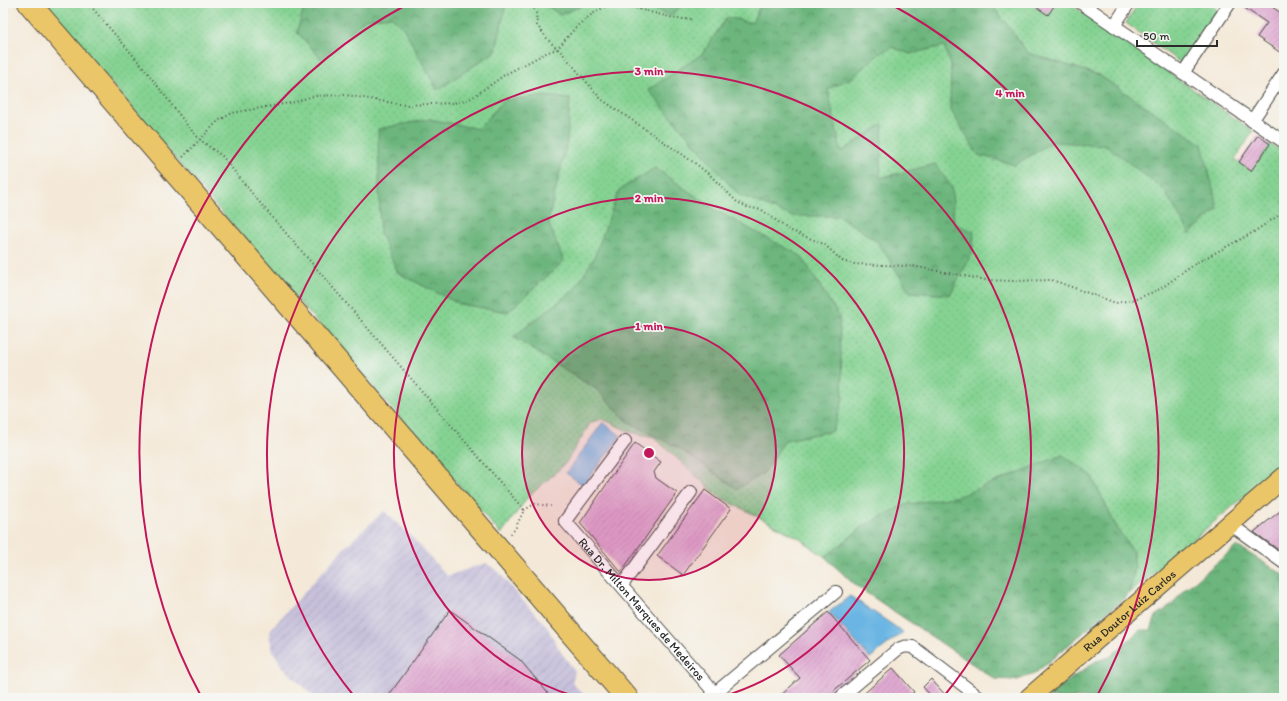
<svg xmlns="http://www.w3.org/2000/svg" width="1287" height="701" font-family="Itim,sans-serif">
  <defs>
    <pattern id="industrial-furrows" width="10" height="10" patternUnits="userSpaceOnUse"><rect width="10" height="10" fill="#c6c0da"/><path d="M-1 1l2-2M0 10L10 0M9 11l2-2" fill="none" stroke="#aaa5bb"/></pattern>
    <pattern id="grass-dots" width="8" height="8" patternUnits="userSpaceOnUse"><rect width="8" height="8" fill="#85d393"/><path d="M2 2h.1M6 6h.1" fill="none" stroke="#73b57f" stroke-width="1.8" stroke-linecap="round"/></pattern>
    <pattern id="forest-crowns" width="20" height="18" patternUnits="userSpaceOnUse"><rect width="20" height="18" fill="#6cb57d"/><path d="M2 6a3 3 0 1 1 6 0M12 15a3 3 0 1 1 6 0" fill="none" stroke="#599367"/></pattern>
    <pattern id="building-hatch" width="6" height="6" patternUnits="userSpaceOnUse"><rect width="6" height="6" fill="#e0aad2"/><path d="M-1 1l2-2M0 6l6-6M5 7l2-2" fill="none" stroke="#c092b4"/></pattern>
  </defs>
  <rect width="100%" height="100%" fill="#f6f6f2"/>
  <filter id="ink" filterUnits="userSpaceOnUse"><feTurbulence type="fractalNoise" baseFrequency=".025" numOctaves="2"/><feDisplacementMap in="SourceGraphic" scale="8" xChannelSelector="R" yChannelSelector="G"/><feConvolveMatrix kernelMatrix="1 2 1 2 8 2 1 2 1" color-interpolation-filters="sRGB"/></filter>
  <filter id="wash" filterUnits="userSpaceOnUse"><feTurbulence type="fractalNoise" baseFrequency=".012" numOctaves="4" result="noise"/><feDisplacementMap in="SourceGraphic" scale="16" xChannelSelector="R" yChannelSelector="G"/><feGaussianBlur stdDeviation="0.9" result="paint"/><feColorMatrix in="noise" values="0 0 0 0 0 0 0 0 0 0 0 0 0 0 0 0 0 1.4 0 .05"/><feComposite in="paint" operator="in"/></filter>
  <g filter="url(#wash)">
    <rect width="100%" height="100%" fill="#f4e9d8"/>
    <path fill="url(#industrial-furrows)" d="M384,511L410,535L447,576L486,563L500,573L513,590L546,625L561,652L575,671L572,683L588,698H315L282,666L273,651L269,636L271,629L344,548Z"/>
    <path fill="url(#grass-dots)" stroke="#587f5f" d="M43,3H1069L1253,131L1235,160L1251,171L1270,144L1284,152V463L1034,674L1017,680L995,679L855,585L825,557L799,538L718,496L654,437L630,432L603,419L591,422L565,464L528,497L501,534L184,169Z
      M1138,3H1211L1218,11L1182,64L1126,23Z"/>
    <path fill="url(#forest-crowns)" stroke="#4c7054" d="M305,3H506L496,51L437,90L404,29L391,16L365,19L321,59L297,32Z
      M543,3H685L670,16L642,4L584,5L560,15Z
      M761,3H991L1028,53L1099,75L1202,144L1218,209L1190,234L1164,190L1106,145L1052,142L1015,165L978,155L950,109L951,65L944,46L910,54L892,47L879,54L851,78L828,89L841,152L883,124L880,178L935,164L952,188L954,224L974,232L972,254L950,295L910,292L877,241L839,216H791L739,195L648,90L702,54L727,17L752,23Z
      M544,96L570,99L567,142L548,222L564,261L508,312L459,304L398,273L380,233L378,129L430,119L478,129L504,100Z
      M655,168L720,213L801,256L839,316L843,400L833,431L785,440L765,472L737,489L682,450L627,421L596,389L513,337L574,290L594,258L619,190Z
      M1063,455L1091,475L1116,526L1133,552L1135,568L1129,594L1034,674L1017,680L995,679L855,585L825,557L865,525L904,505L959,496Z
      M1237,546L1284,575V698H1048V695L1096,661L1110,657L1140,630H1151L1156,616L1172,605L1183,591Z"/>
    <path fill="#6bb5e3" stroke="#4b7087" d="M603,422L621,436L583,485L566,473Z
      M850,596L903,632L870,658L829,612Z"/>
    <g id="blocks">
      <path fill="url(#building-hatch)" d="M1030,3H1056L1048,15Z
        M1237,3H1266L1284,15V55L1257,37L1267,23Z
        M1258,135L1270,144L1251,171L1239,162Z
        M635,443L661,462L654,472L656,478L677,493L621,572L580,523Z
        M705,490L731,509L683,575L657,556Z
        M1284,508V554L1254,532Z
        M450,610L520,660L552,698H387Z
        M828,612L870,660L825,698H778L800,678L779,655Z
        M893,668L914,692L907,698H859Z
        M931,679L948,698H933L923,687Z"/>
    </g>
  </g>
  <g filter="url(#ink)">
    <use href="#blocks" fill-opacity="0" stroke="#494845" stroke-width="1"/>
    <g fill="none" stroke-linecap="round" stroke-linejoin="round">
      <defs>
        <g id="street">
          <path d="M1081,3L1284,142"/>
          <path d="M1114,26L1129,3"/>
          <path d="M1183,73L1230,3"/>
          <path d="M1252,121L1284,73"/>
          <path id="s1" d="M625,441L565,521L719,698"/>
          <path d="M1230,524L1284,563"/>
          <path d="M622,585L691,492"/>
          <path d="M715,693L836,592"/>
          <path d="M840,698L897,650C903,646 906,646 913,647L980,698"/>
        </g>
        <g id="primary">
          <path id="s2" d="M1029,698L1284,477"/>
        </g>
        <path id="highway" d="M29,3L627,698"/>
      </defs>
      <use href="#street" stroke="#494845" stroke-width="14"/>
      <use href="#primary" stroke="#494845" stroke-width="21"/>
      <use href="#highway" stroke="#494845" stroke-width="24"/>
      <path stroke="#494845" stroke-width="2" stroke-dasharray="1 3" stroke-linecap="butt" d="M88,3L144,68L187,125L199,139L222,156L255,197L524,510L515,529L509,536
        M529,3L536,13L537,25L548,40L563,54L601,99L696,164L710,175L737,202L747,207L762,210L789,230L824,244L842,261L853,264L912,266L986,280L1012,281L1052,280L1116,303L1136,299L1160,289L1198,262L1252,233L1284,212
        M183,157L218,121L232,113L295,102L313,96L346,95L405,105L454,103L470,99L506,74L548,52L557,49L577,26L592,14L606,6L631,7L677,19H694
        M524,510L535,504L551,506"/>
      <use href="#street" stroke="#fff" stroke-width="12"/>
      <use href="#primary" stroke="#ebc669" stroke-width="19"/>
      <use href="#highway" stroke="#ebc669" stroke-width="22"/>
    </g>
  </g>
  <circle cx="649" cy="453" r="127" fill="#c2185b" fill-opacity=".12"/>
  <g fill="none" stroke="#c2185b" stroke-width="2">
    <circle cx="649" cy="453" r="127"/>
    <path d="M577 697A255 255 0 1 1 721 697"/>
    <path d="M354 696A382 382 0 1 1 944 696"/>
    <path d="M201 696A510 510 0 0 1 406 5M892 5A510 510 0 0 1 1097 696"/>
  </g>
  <g text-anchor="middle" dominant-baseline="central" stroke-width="3.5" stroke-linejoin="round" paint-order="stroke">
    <g font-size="12" fill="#2b2b2b" stroke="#f6f6f2">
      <text stroke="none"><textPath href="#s1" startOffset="217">Rua Dr. Milton Marques de Medeiros</textPath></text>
      <text stroke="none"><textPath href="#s2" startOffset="133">Rua Doutor Luiz Carlos</textPath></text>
    </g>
  </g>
  <circle cx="649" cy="453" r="6" fill="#c2185b" stroke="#f6f6f2" stroke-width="2"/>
  <g font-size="12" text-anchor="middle" font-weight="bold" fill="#c2185b" stroke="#f6f6f2" stroke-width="3.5" stroke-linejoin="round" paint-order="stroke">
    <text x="649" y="75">3 min</text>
    <text x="1010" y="97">4 min</text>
    <text x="649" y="202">2 min</text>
    <text x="649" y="330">1 min</text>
  </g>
  <rect width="1287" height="701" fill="none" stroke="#f6f6f2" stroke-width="16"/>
  <path d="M1137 40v6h80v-6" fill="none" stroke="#2b2b2b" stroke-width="2"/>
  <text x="1143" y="40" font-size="12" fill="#2b2b2b" stroke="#f6f6f2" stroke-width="3" paint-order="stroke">50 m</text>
</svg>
